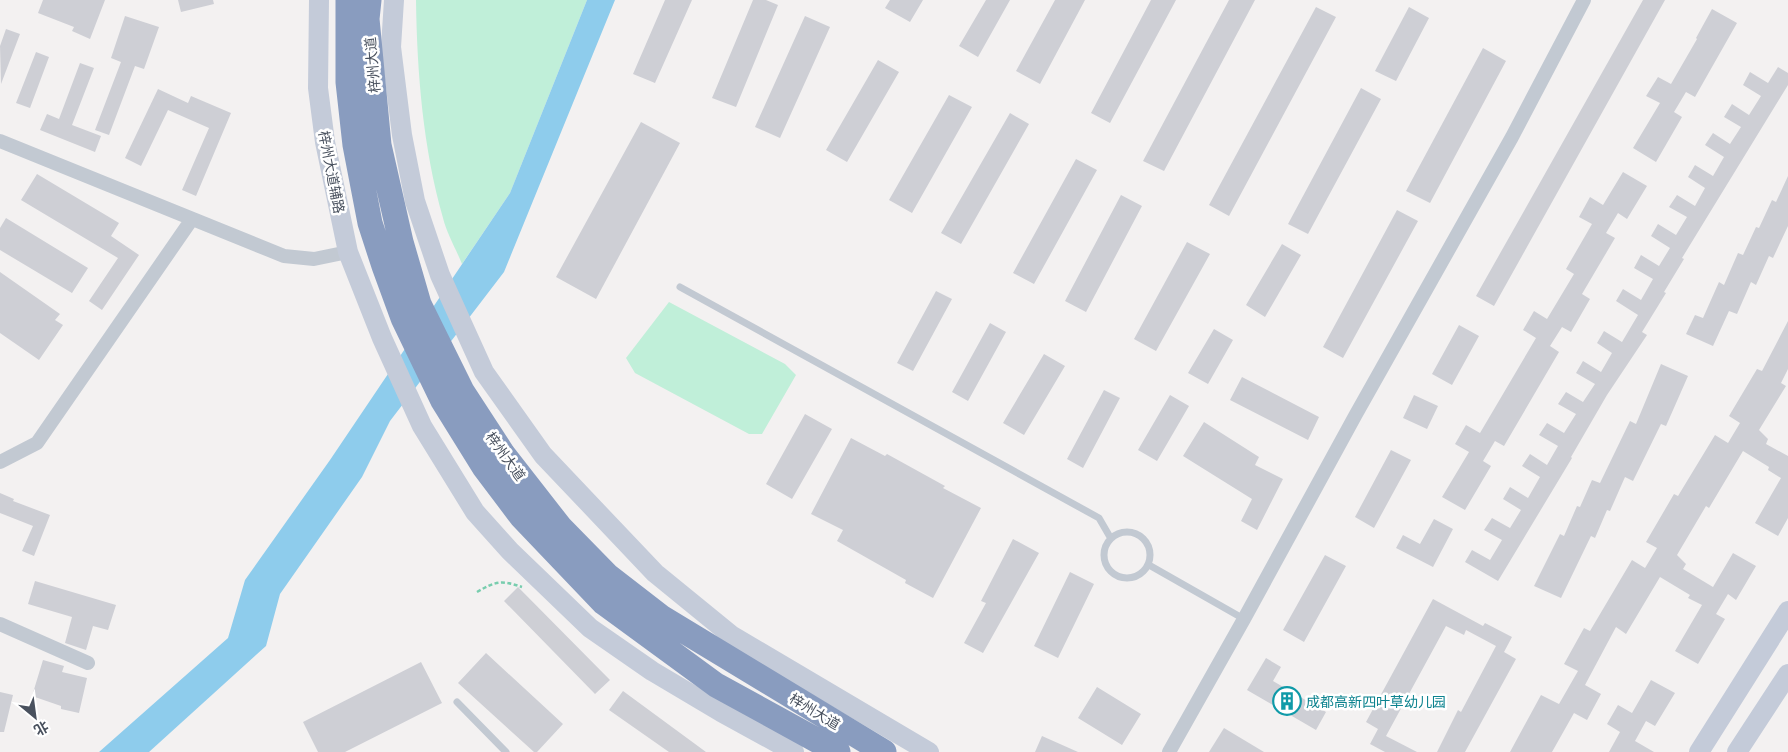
<svg xmlns="http://www.w3.org/2000/svg" width="1788" height="752" font-family="Inter,'Noto Sans SC',sans-serif">
  <rect width="100%" height="100%" fill="#f3f1f1"/>
  <path fill="#c0efd9" d="M416,0H587L510,193L462,264C456,249 447,234 443,218C423,148 417,73 416,0Z
    M669,302L785,364L796,375L762,434H749L635,373L626,358Z"/>
  <path fill="#8eccec" d="M587,0H615L504,272L390,421L362,477L280,594L266,646L149,752H99L228,638L245,580L330,460L510,193Z"/>
  <path fill="#cecfd5" d="M43,0H105L90,39L72,31L74,27L38,13Z
    M178,0H213L214,4L181,12Z
    M665,0H692L655,83L633,74Z
    M753,0H766L778,5L736,107L712,98Z
    M890,0H923L910,22L885,8Z
    M986,0H1010L978,57L959,46Z
    M1055,0H1085L1040,84L1016,71Z
    M1151,0H1176L1110,123L1091,113Z
    M1229,0H1255L1164,171L1143,161Z
    M1643,0H1665L1494,306L1476,296Z
    M1316,7L1336,17L1229,216L1209,205Z
    M1409,7L1429,18L1396,81L1375,71Z
    M1712,9L1737,23L1695,97L1686,92L1674,112L1682,117L1656,162L1633,148L1660,103L1646,96L1658,77L1671,84L1697,39L1696,38Z
    M125,16L159,27L144,69L135,66L109,135L95,130L121,62L111,58Z
    M805,16L830,27L780,138L755,127Z
    M6,29L20,34L1,84L0,46Z
    M1483,48L1506,61L1430,203L1406,191Z
    M36,52L49,57L30,108L16,103Z
    M878,60L899,72L847,162L826,150Z
    M80,63L94,68L72,125L101,136L95,152L40,130L47,114L59,119Z
    M1778,67L1788,73V85L1682,258L1684,259L1664,292L1666,293L1642,332L1647,335L1607,395L1571,457L1572,458L1498,581L1465,562L1472,550L1490,560L1502,540L1484,530L1492,518L1510,528L1521,510L1503,499L1510,487L1528,498L1540,477L1522,466L1530,454L1547,465L1558,446L1539,435L1547,423L1564,433L1576,414L1558,404L1566,392L1583,402L1595,384L1576,373L1583,361L1601,372L1612,353L1597,343L1604,331L1622,342L1638,315L1616,301L1623,289L1641,300L1653,279L1634,268L1641,255L1659,266L1670,248L1651,236L1658,224L1676,235L1687,217L1669,207L1677,195L1695,206L1705,188L1688,177L1695,165L1713,176L1724,157L1705,145L1713,133L1730,144L1741,127L1724,117L1732,104L1749,115L1761,96L1743,85L1750,72L1768,83Z
    M1361,88L1381,99L1308,234L1288,224Z
    M158,89L188,103L191,96L231,113L196,196L182,190L209,128L168,110L141,166L125,158Z
    M949,95L972,107L912,213L889,200Z
    M1010,113L1029,124L961,244L941,233Z
    M641,122L680,143L596,299L556,277Z
    M1076,159L1097,170L1034,284L1013,273Z
    M1623,172L1647,186L1627,219L1618,213L1606,233L1615,238L1582,294L1590,299L1571,332L1562,327L1550,346L1559,352L1504,446L1495,441L1483,461L1491,466L1465,510L1442,497L1469,452L1455,444L1466,425L1480,433L1536,338L1523,330L1534,311L1547,319L1574,274L1566,269L1592,224L1579,217L1590,197L1603,205Z
    M37,174L119,223L111,236L139,255L102,310L89,301L118,258L21,200Z
    M1788,176V226L1773,258L1769,256L1756,285L1751,282L1737,314L1729,311L1713,346L1686,334L1695,315L1703,318L1719,282L1724,285L1738,253L1743,255L1756,227L1759,228L1772,200L1776,202Z
    M1121,195L1142,206L1086,312L1065,301Z
    M1397,210L1418,221L1343,358L1323,347Z
    M6,218L88,268L72,293L0,250V228Z
    M1187,242L1210,254L1156,351L1134,339Z
    M1282,244L1301,255L1265,317L1246,305Z
    M0,272L60,314L55,320L63,325L39,360L0,333Z
    M936,291L952,299L913,371L897,363Z
    M1788,321V369L1781,383L1786,386L1759,430L1768,439L1766,444L1788,456V518L1778,536L1755,523L1781,478L1768,470L1769,467L1743,451L1709,508L1706,506L1677,555L1686,564L1683,569L1713,587L1733,553L1756,566L1736,600L1728,594L1716,614L1725,619L1698,664L1675,651L1702,605L1688,598L1690,595L1660,577L1626,634L1616,627L1585,685L1601,694L1587,720L1574,713L1552,752H1510L1541,695L1559,704L1578,671L1564,664L1584,628L1590,631L1632,560L1645,568L1657,548L1646,542L1674,494L1678,496L1715,435L1728,443L1740,423L1729,416L1757,369L1762,371Z
    M990,323L1006,332L968,401L952,392Z
    M1459,325L1479,336L1452,385L1432,374Z
    M1214,329L1233,340L1208,384L1188,373Z
    M1044,354L1065,366L1024,435L1003,423Z
    M1661,364L1688,376L1666,426L1661,424L1633,481L1625,477L1610,511L1607,510L1595,538L1591,536L1561,598L1534,586L1560,534L1564,536L1577,506L1580,507L1592,480L1600,483L1630,421L1636,424Z
    M1242,377L1319,417L1308,440L1230,400Z
    M1104,390L1120,398L1083,468L1067,459Z
    M1170,395L1189,406L1157,461L1138,450Z
    M1414,395L1438,406L1427,429L1403,418Z
    M805,414L832,429L792,499L766,484Z
    M1204,422L1259,457L1255,465L1283,479L1257,530L1241,521L1252,499L1183,456Z
    M851,438L885,456L887,454L945,486L943,488L981,508L933,598L905,583L906,580L837,541L843,530L811,514Z
    M1391,450L1411,460L1374,528L1355,517Z
    M0,493L14,499L13,501L50,515L34,556L22,551L33,526L0,513Z
    M1434,519L1453,529L1433,567L1396,548L1403,535L1420,544Z
    M1013,539L1039,553L983,653L964,643L986,603L981,601Z
    M1325,555L1346,566L1304,642L1283,630Z
    M1070,572L1094,584L1058,658L1034,646Z
    M35,581L116,605L108,630L93,626L86,650L65,643L72,617L28,604Z
    M518,587L610,680L595,694L504,601Z
    M1433,599L1483,626L1485,623L1512,637L1504,652L1516,659L1465,752H1437L1458,710L1461,712L1496,646L1466,630L1464,635L1446,626L1386,736L1417,752H1385L1370,744L1378,729L1366,722Z
    M486,653L563,724L537,752H534L458,683Z
    M1266,658L1281,667L1273,681L1326,712L1316,730L1247,690Z
    M43,660L64,666L62,672L87,678L79,713L61,709V706L32,696Z
    M421,662L442,703L345,752H318L303,722Z
    M1651,680L1675,693L1655,726L1646,721L1635,741L1654,752H1609L1620,732L1607,724L1618,705L1632,713Z
    M1097,687L1141,714L1122,745L1078,718Z
    M623,691L706,752H669L609,710Z
    M0,692L13,695L4,732H0Z
    M1224,728L1264,752H1209Z
    M1042,736L1078,752H1035Z"/>
  <g fill="none" stroke-linecap="round" stroke-linejoin="round">
    <path stroke="#78cdae" stroke-width="2.5" stroke-dasharray="4 2.5" stroke-linecap="butt" d="M477,592C496,581 501,580 522,587"/>
    <path stroke="#c2c9d2" stroke-width="7" d="M680,287L1099,518L1110,537
      M1104 555a23 23 0 1 1 46 0a23 23 0 1 1-46 0Z
      M1149,565L1244,619
      M457,702L506,752"/>
    <path stroke="#c2c9d2" stroke-width="14" d="M0,141L284,256L314,259L348,252
      M0,462L37,443L192,219
      M0,624L88,663
      M1169,752L1244,619L1355,416L1512,137L1584,0"/>
    <path stroke="#c4cbd9" stroke-width="20" d="M319,0L318,88L325,142L348,252L382,338L422,426L475,512L510,551L590,628L652,671L721,712L794,752
      M394,0L391,47L402,135L415,201L440,275L484,372L543,455L655,573L731,635L929,752
      M1699,752L1788,611
      M1737,752L1788,674"/>
    <path stroke="#899cbf" stroke-width="25" d="M348,0V82L355,145L370,223L384,266L403,318L443,401L484,467L521,516L604,603L716,685L838,752
      M369,0L367,19L379,145L401,242L419,304L462,391L503,454L560,527L608,576L661,617L884,752"/>
  </g>
  <defs>
    <symbol id="building-ring" viewBox="-11 -11 22 22"><circle r="9.5" fill="#fff" stroke="#0f9aa8" stroke-width="1.5"/><path d="M-4-6H4V6H1V3H-1V6H-4ZM-2.5-4.3h1.7v1.8h-1.7ZM.8-4.3h1.7v1.8H.8ZM-2.5-1h1.7V.8h-1.7ZM.8-1h1.7V.8H.8Z" fill="#0f9aa8"/></symbol>
  </defs>
  <g fill-rule="evenodd">
    <use href="#building-ring" x="1271" y="685" width="32" height="32"/>
  </g>
  <g text-anchor="middle" dominant-baseline="central" stroke-width="5" stroke-linejoin="round" paint-order="stroke">
    <g font-size="14" fill="#49515e" stroke="#fff">
      <text transform="translate(372 65) rotate(-95)">梓州大道</text>
      <text transform="translate(332 172) rotate(79)">梓州大道辅路</text>
      <text transform="translate(506 456) rotate(54)">梓州大道</text>
      <text transform="translate(815 711) rotate(31)">梓州大道</text>
    </g>
    <g font-size="14" fill="#0d838f" stroke="#fff" text-anchor="start">
      <text x="1306" y="701">成都高新四叶草幼儿园</text>
    </g>
  </g>
  <g transform="translate(35 717) rotate(151)" stroke="#ffffff" stroke-width="4" paint-order="stroke">
  <path d="M0-4L9 19L0 12L-9 19Z" fill="#49515e"/>
  <text y="-8" font-size="14" font-weight="bold" text-anchor="middle" fill="#49515e">北</text>
  </g>
</svg>
